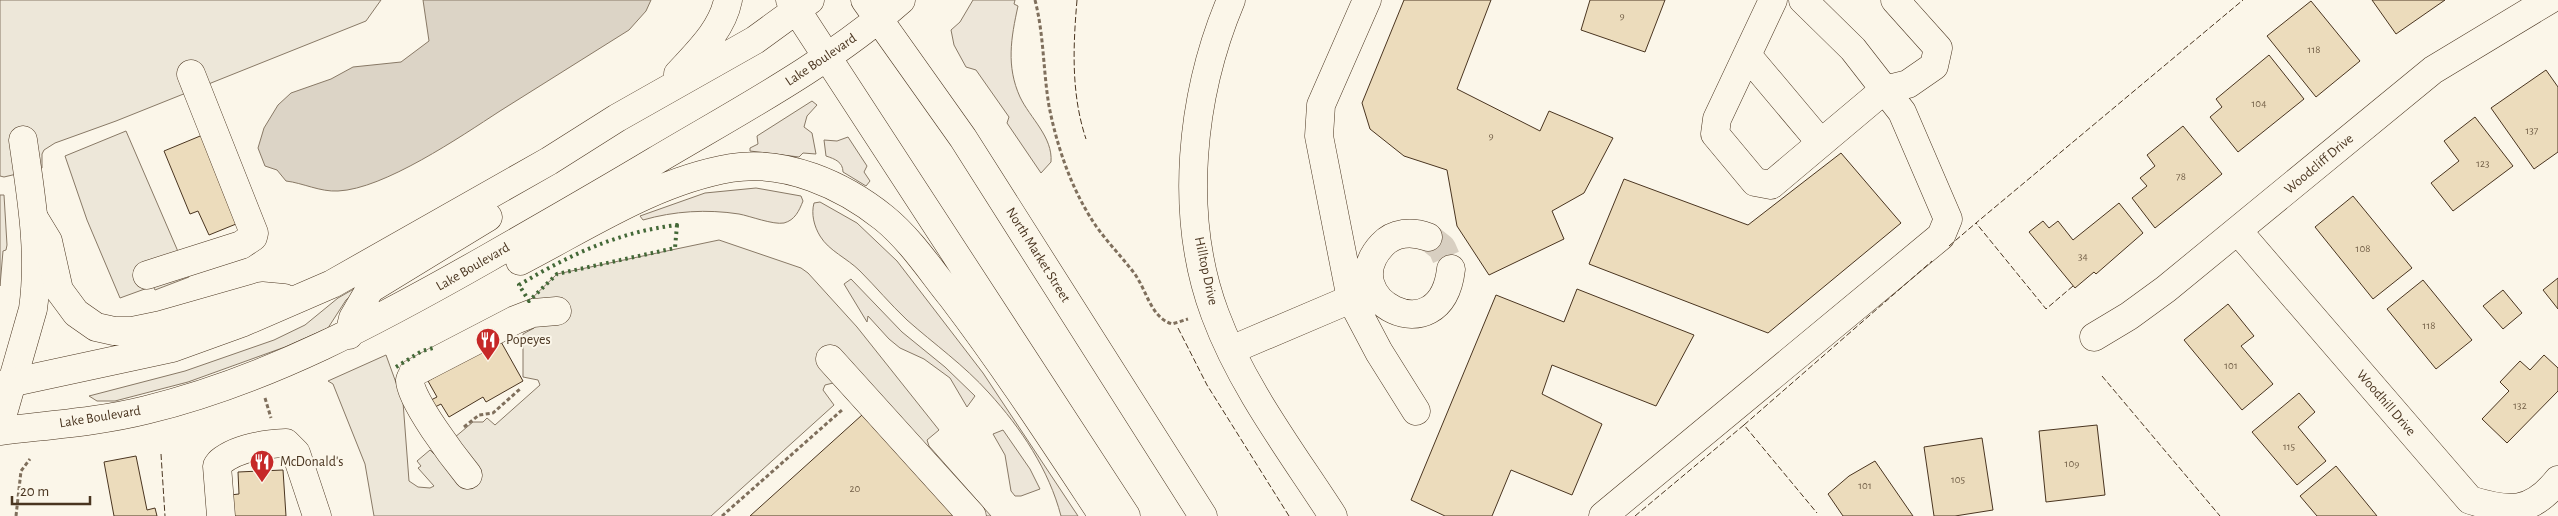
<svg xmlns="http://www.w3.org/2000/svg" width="2558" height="516" font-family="'Alegreya Sans',sans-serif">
  <rect width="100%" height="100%" fill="#fbf6e9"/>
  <path fill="#ede6d9" stroke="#887966" d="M973,0H1015L1014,4L1018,6C1011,38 1006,66 1020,97C1030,118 1053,137 1051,162L1041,173L1007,123L1009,117L976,70L966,67L954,45L951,30L960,22Z
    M812,101L817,105L807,116L804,127L812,133L816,154L803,153L799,157L750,151V148L758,144L757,136Z
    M848,137L867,166L864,172L870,181L866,186L843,172C843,162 835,159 826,156L824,140L837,141Z
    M756,188L801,196L803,201C799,211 795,220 784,223C773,225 750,216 739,214C707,209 674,211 643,220L640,216L705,193Z
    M820,202L857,223L897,261L983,373L1078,516H1061C1049,470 1021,428 989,393C964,365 934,344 907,320C890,304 876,287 860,271C847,258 829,251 820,236C814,226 811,214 814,203Z
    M851,279L902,332L945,367L975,396L967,407L950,378L924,359L900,348L889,339L868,316L867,322L844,284Z
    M1003,430L1030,469L1040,489L1021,496H1015L1011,491L1005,455L993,434Z"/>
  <path fill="#ede7d9" stroke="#887966" d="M0,0H381L366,21L116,121L55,143L44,150L42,154V168L4,177L0,176Z
    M126,131L189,277L155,290L153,286L120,298L87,220L65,156Z
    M0,195H4L7,245L6,250L3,251L0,286Z
    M719,240L801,268L808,273L857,327L939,430L927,440L929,446L991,516H954L833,383L825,385L823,390L834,405L711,516H374L365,464L333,384L328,381L386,355L403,402L409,481L418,487L430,488L434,486L418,468L421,466L417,461L430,450L434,454L448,443L473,422H483L487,418L495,425L540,385L538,380L523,377V334L534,328L529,301L557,274Z
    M373,278L346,300L328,328L285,347L188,382L115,401H97L89,396L185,371L274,340L305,325L338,298Z"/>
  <path fill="#dcd4c6" stroke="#887966" d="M423,0H651L646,11L629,30C586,57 543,84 500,111C460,137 384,189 338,191C320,192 303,183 286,181L277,170L265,166L258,148L264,128L278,105L291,93L331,79L353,67L401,62L429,41Z"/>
  <path fill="#ecdcbc" stroke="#4a3520" d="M1404,0H1491L1457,89L1540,131L1549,111L1613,138L1584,193L1552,211L1564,239L1489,275L1457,226L1447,170L1404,156L1370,129L1362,103Z
    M1590,0H1665L1645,52L1581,30Z
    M2372,0H2445L2396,34Z
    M2311,1L2360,61L2316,97L2267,36Z
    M2269,55L2304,99L2238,152L2210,117L2222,107L2216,99Z
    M2546,70L2558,87V152L2534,169L2491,108Z
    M2475,117L2513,166L2453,211L2431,183L2459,161L2444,141Z
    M2183,126L2222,174L2155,228L2132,198L2147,186L2140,178L2155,166L2147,155Z
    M205,134L241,222L209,235L198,211L190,214L164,151Z
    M1841,153L1901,223L1768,333L1589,264L1624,179L1748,225Z
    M2353,196L2412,268L2373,299L2315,227Z
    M2119,203L2143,233L2096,274L2094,272L2075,288L2029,232L2043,221L2049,228L2058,221L2073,240Z
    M2558,278V309L2543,290Z
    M2423,280L2472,340L2436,369L2387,309Z
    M1577,289L1694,335L1656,406L1552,365L1542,394L1602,424L1572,495L1511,470L1492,516H1445L1411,500L1496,295L1564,322Z
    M2503,290L2522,313L2503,329L2483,306Z
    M2228,304L2254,336L2241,346L2273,384L2242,410L2184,340Z
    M500,340L523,381L486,402L483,397L449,417L441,404L435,407L431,400L437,397L428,381Z
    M2544,355L2558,368V391L2507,443L2482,419L2509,391L2500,382L2520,361L2530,370Z
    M2299,393L2315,412L2298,427L2326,461L2297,485L2252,432Z
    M862,415L954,516H750Z
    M2097,425L2105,495L2046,502L2039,431Z
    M1982,438L1993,510L1955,516H1934L1924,447Z
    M136,456L147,510L155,508L157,516H114L104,462Z
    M1875,461L1913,516H1843L1828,494L1849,476Z
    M2336,466L2377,516H2317L2300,496Z
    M283,470L286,516H231L230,495L239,494L238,472Z"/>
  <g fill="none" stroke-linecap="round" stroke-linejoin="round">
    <path stroke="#d8cfc1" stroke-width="28" stroke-dasharray="28 14" stroke-linecap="butt" d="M1428,237L1442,248L1451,269"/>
    <defs>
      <path id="minor" d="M1773,0L1717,119L1715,134L1755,182L1771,185L1884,90L1908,84L1934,66L1938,48L1895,0
        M1747,55L1821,143
        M2238,231L2470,500C2509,512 2531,514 2558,480
        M1428,237C1412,231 1394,232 1382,245C1332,298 1441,357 1451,269
        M147,275L241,245L253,237L254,233L191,74
        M1367,292L1351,299L1379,352L1416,411
        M2094,337L2129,316L2166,289L2433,70L2549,0
        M1231,350L1351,299L1319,136L1321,105L1367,0
        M830,359L972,516
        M0,424L33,309C41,252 31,196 23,140
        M468,475C455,459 409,399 410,380C410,379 413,374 413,373L515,320L533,313L557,311
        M221,516L217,466L220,462C237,448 264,444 286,443L296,453L317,516
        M1603,516L1941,236L1948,219L1902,112L1853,49L1803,0"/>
      <path id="major" d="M790,0L1126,516
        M865,0L963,138L1203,516
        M1231,0C1191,95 1178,215 1215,314C1242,387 1291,451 1333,516
        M678,74C698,52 722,30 728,0
        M34,218L48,241L59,290L76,313L96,327L114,331H132L161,325L262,296L284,298
        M520,261C588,226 655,181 731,168C785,159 843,185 884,218C911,240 931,271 952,297C1006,368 1054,442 1103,516
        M349,335L353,318L370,289L488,217
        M0,385L172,348L244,322L332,284L549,161L617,118L755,40L810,0
        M0,431C49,425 98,422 146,410C269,380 379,320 488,258C544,226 600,194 655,161C739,111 827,65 901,0"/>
    </defs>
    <use href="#minor" stroke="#4a3520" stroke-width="29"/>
    <use href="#major" stroke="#4a3520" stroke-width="29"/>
    <path stroke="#7f6f5c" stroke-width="3" stroke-dasharray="4 2.5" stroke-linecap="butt" d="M1035,0C1044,35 1043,70 1049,106C1057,147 1072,191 1096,226C1108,243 1122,257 1134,273C1147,290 1150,317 1172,324L1188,319
      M265,398L271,418
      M464,427L479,415L493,413L520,389
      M16,516L21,471L30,459
      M722,516L842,410"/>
    <use href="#minor" stroke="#fbf6e9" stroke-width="28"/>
    <use href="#major" stroke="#fbf6e9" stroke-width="28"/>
    <path stroke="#436837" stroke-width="4" stroke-dasharray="2.5 4" stroke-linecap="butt" d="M677,225L675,248L557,274L529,301L519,285C569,255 618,232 677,225Z
      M396,367L422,351L433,348"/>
    <path stroke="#4a3520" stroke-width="1" stroke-dasharray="6 2.5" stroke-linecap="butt" d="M1077,0C1073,47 1071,94 1086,139
      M1949,246L1976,223
      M2073,286L2046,309L1976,223L2243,0
      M1178,328L1207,385L1289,516
      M2102,376L2220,516
      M1744,425L1932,261
      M161,454L165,516
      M1635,516L1744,425L1817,513"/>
  </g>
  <defs>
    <symbol id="restaurant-pin" viewBox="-11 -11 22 30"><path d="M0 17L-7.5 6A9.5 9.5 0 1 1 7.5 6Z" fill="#c62828" stroke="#fbf6e9"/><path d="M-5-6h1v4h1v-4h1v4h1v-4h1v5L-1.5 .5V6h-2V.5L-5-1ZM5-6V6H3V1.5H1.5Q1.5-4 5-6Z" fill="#fff"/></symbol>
  </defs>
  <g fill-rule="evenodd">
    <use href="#restaurant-pin" x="474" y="326" width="28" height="38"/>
    <use href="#restaurant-pin" x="248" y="448" width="28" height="38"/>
  </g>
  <g text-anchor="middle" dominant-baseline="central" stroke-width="4" stroke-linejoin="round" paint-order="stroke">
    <g font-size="11" fill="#725f47">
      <text x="1622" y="15">9</text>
      <text x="2314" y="49">118</text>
      <text x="2259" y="103">104</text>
      <text x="2532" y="130">137</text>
      <text x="1491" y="135">9</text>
      <text x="2483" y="163">123</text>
      <text x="2181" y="176">78</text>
      <text x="2363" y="248">108</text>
      <text x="2083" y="256">34</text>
      <text x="2429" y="325">118</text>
      <text x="2231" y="365">101</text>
      <text x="2520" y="405">132</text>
      <text x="2289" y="446">115</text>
      <text x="2072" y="463">109</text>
      <text x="1958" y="479">105</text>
      <text x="1865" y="485">101</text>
      <text x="855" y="488">20</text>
    </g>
    <g font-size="14" fill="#4a3520" stroke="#fbf6e9">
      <text transform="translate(821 60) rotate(-34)">Lake Boulevard</text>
      <text transform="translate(2319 164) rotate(-40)">Woodcliff Drive</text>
      <text transform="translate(1038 255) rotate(58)">North Market Street</text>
      <text transform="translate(473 267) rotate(-30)">Lake Boulevard</text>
      <text transform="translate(1206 271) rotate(78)">Hilltop Drive</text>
      <text transform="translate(2386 403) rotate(49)">Woodhill Drive</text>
      <text transform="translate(100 417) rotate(-9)">Lake Boulevard</text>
    </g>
    <g font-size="14" fill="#4a3520" stroke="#fbf6e9" text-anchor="start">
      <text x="506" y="340">Popeyes</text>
      <text x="280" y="462">McDonald's</text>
    </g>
  </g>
  <path d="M12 496v8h78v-8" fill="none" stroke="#4a3520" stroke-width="2.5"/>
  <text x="20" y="496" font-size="15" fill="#4a3520" stroke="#fbf6e9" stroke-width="4" paint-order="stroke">20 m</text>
</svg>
